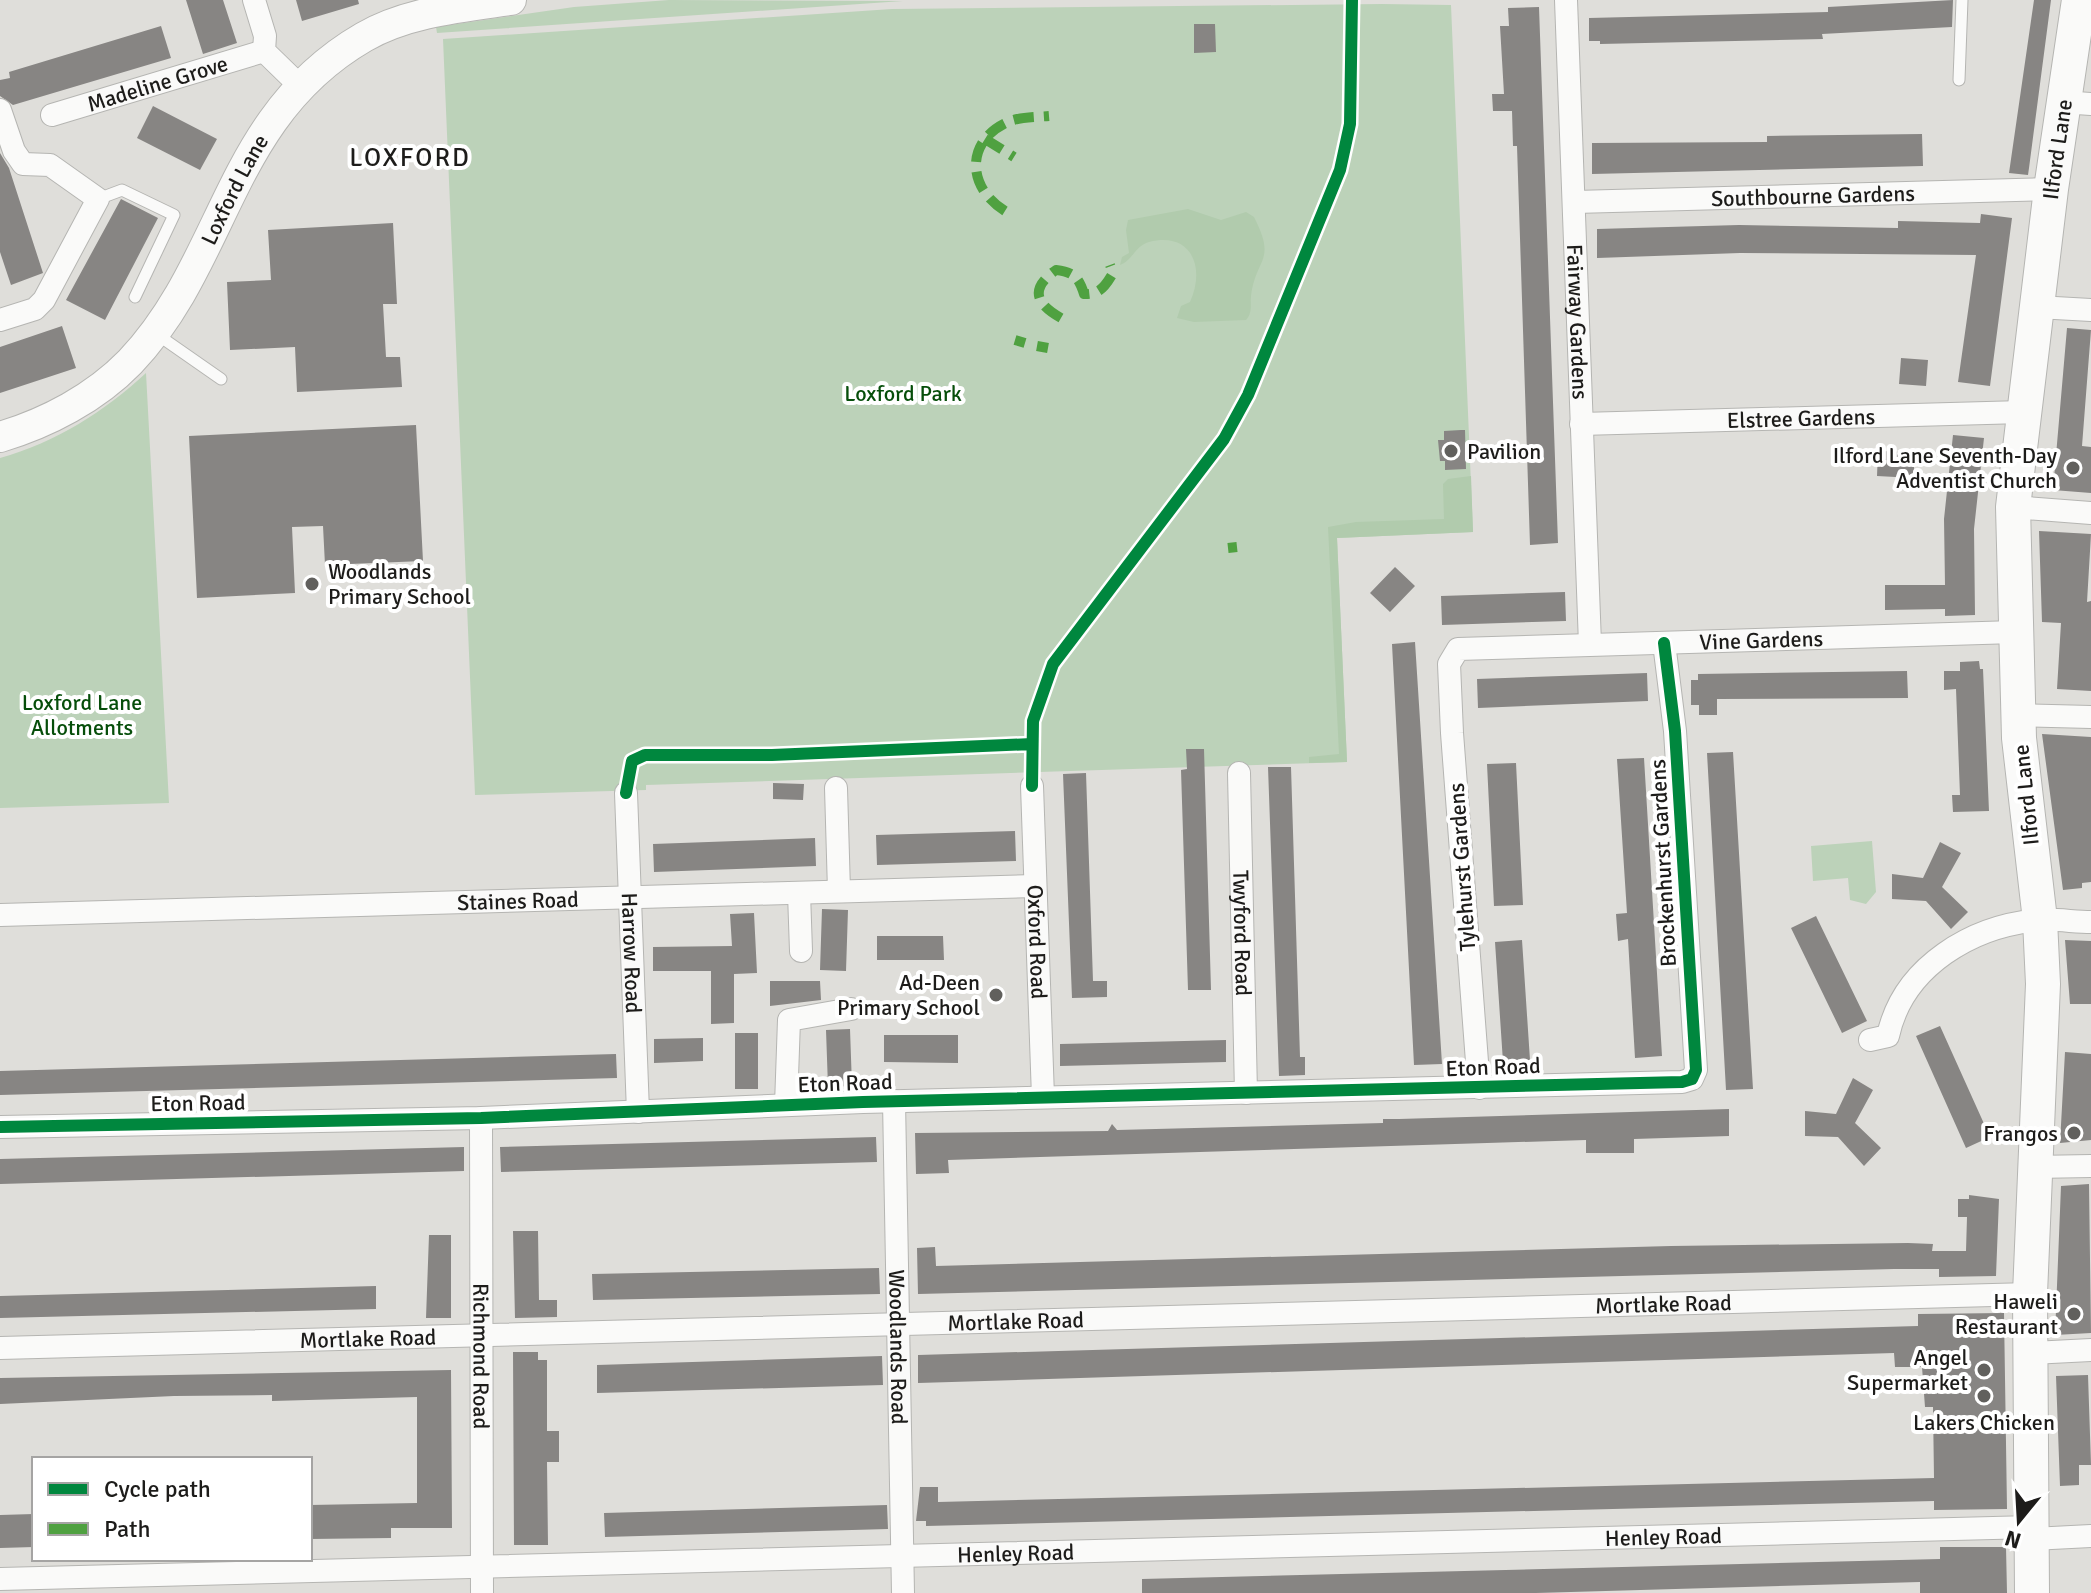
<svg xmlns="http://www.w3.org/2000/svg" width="2091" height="1593" font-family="Signika,sans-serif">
  <rect width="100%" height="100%" fill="#dfdeda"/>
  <path fill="#bcd2b9" d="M669,0L903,1L437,33L436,27L574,7Z
    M1382,4L1451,5L1473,532L1337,538L1347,762L646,785V790L475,795L443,39L892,9Z
    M146,373L169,803L0,808V458C55,443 105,411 146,373Z
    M1872,841L1876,892L1866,904L1850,900L1848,878L1813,881L1811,846Z"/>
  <path fill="#b1cbad" d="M1188,209L1221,220L1246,212L1254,217C1277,262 1256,257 1251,296C1250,305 1253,312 1246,320L1194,322L1177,318L1181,306L1190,302C1206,267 1191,231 1149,242C1135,246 1133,260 1120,265L1122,257L1129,253L1126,230L1128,220Z
    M1471,476L1473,532L1337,538L1347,762L1309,763V757L1339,754L1328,527L1356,522L1444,519L1443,484L1448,479Z"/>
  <path fill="#878583" d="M186,0H223L237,43L203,54Z
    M296,0H358L359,4L302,21Z
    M1953,0L1952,27L1822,34L1823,39L1600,44V41H1589V18L1828,12V7Z
    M2034,0H2051L2029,168L2028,175L2009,173Z
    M1539,7L1558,543L1530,545L1517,146H1513L1512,111H1493L1492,94H1504L1500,26H1509L1508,8Z
    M1194,24H1215L1216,52L1194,53Z
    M161,26L171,58L13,105L0,96V80L10,78L9,72Z
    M153,106L217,139L200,170L137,138Z
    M1922,134L1923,166L1592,174V143L1767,142V136Z
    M0,153L9,168L43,273L11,285L0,252Z
    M121,199L158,218L105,320L66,300Z
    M1981,214L2012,218L1990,386L1958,382L1976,255L1740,253L1597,258V229L1739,225L1898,228V221L1980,223Z
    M393,223L397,304H383L386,357H400L402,387L297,392L295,347L230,350L227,282L271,280L268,230Z
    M62,326L76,368L0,393V347Z
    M2067,328L2091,330L2082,446L2091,447V493L2053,490Z
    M1901,358L1928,360L1926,386L1899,384Z
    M416,425L423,561L325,565L323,526L292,527L295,593L197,598L189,436Z
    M1461,430H1465L1466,469L1445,470V461H1440L1438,440H1444V431Z
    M1953,435L1984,438L1974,529L1975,615L1945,616V609L1885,610V585H1945L1944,519Z
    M1878,451L1914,452V478L1877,476Z
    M2039,531L2091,534L2087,602L2091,601V691L2057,689L2061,623L2042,622Z
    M1395,567L1415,586L1390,612L1370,593Z
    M1565,592L1566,621L1442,625L1441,596Z
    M1415,642L1442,1064L1414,1065L1392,644Z
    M1979,661L1980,669H1983L1989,811L1953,812L1952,795H1960L1956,689L1944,690V671H1960V662Z
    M1907,671L1908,698L1717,699V715H1699V705H1691V680H1698V674Z
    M1647,673L1648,701L1478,708L1477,679Z
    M2042,734L2091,737V882L2082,883V888L2063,890Z
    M1186,749H1204L1211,990H1188L1181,770L1187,769Z
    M1733,752L1753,1089L1726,1090L1707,753Z
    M1644,758L1662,1056L1635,1058L1628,939L1618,941L1616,914L1627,913L1617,759Z
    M1516,763L1523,905L1494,906L1487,764Z
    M1268,767H1291L1300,1057H1305V1075L1279,1076Z
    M1086,773L1093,981H1107V997L1072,998L1063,774Z
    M773,783L804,784L803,800L773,799Z
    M1015,831L1016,861L877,865L876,835Z
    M815,838L816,866L654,872L653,844Z
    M1940,842L1961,853L1942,887L1968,912L1951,929L1926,901L1892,899V874L1923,878Z
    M822,909L848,910L846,971L820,970Z
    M754,913L757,973L734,974V1023L711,1024V971H653V947L732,946L730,914Z
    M1816,916L1867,1021L1842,1033L1791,928Z
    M877,936H943L944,960H877Z
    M1522,940L1530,1060L1503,1062L1495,942Z
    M2065,940L2091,941V1004H2070Z
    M770,981H820L821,1000L770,1006Z
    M1940,1026L1990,1137L1966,1148L1916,1036Z
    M850,1029L852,1086L828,1087L826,1030Z
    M735,1033H758V1089H735Z
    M884,1035H958V1063L884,1062Z
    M703,1038V1061L654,1063V1039Z
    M1226,1040V1062L1060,1066V1044Z
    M2065,1052L2091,1054V1140L2060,1143Z
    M616,1054L617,1078L0,1095V1071Z
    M1853,1078L1873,1090L1855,1123L1881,1148L1864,1166L1838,1137L1805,1136V1111L1836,1114Z
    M1729,1109V1136L1634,1139V1153H1586V1140L1487,1143L948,1160L949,1173L916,1174L915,1133L1108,1131L1112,1124L1117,1130L1383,1123V1119H1399Z
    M876,1137L877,1162L501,1172L500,1147Z
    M464,1147V1171L0,1184V1159Z
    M2089,1184L2091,1333L2055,1335L2061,1186Z
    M1969,1195L1999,1199L1996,1276L1939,1277V1269H1894L918,1294L917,1248L935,1247L936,1266L1671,1246L1908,1243L1933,1244L1932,1251H1966L1967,1217H1958V1199H1969Z
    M513,1231H538L539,1300H557V1317L515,1318Z
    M429,1235H451V1318H426Z
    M879,1268L880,1294L593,1300L592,1274Z
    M376,1286V1309L0,1318V1296Z
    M2004,1313L2007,1509L1934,1510V1501L926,1526V1521H916L920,1487H938V1502L1934,1478L1933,1407H1925L1922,1367H1895L1894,1353L918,1383V1355L1918,1326V1314Z
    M513,1352H538V1360H547V1431H559V1462H547L548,1545H514Z
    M882,1356L883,1385L597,1393V1365Z
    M451,1370L452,1528H391V1538L310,1539V1505L417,1503V1397L272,1401V1395L174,1396L0,1404V1378Z
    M2088,1375L2091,1465H2079V1485L2060,1486L2056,1376Z
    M887,1505L888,1529L605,1537L604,1513Z
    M34,1514V1547L0,1548V1515Z
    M1940,1547H2006L2007,1593H1920V1582L1536,1593H1142V1579L1940,1559Z"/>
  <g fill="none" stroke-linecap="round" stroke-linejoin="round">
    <defs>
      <path id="lane" d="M1959,80L1962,0
        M98,199L122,190L174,215L135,297
        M155,333L221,379"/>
      <g id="street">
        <path d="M254,0L265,36L264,51L300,86"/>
        <path id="s1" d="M1566,0L1590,644"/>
        <path d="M2062,102L2091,104"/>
        <path d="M0,110L14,151L23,164L50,165L98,199L44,300L35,309L0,320"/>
        <path id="s2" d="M52,115L264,51"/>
        <path id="s3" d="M1575,202L2051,189"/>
        <path d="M2037,307L2091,310"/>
        <path id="s4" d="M1581,424L2023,412"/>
        <path d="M2013,507L2091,513"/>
        <path d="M2018,715L2091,717"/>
        <path id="s5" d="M1239,773L1246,1093"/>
        <path id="s6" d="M1032,786L1043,1097"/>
        <path d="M836,788L839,891"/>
        <path id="s7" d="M626,793L638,1112"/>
        <path d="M799,893L801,951"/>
        <path id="s8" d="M0,915L1035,886"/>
        <path d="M1870,1040L1888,1036C1903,966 1973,925 2041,920C2057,919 2075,922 2091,922"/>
        <path id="s9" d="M1479,1088L1452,733L1449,664L1458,649L2015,632"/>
        <path id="s10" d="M894,1101L903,1593"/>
        <path d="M786,1105L789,1020L851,1009"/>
        <path id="s11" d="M481,1118L482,1593"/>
        <path d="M0,1127L481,1118L863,1102L1682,1082L1692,1079L1696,1070L1675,731L1664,643"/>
        <path d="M2034,1167L2091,1166"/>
        <path id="s12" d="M0,1348L2030,1294"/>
        <path d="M2031,1353L2091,1350"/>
        <path d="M2032,1539L2091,1536"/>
        <path id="s13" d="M0,1579L2032,1527"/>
      </g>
      <g id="secondary">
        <path id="s14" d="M0,437C47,423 95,398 130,362C228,259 226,117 364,37C407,12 462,7 511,0"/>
      </g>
      <g id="primary">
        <path id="s15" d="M2032,1593L2030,1294L2043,984L2040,920L2019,738L2013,507L2051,189L2079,0"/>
      </g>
    </defs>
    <use href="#lane" stroke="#b5b5b2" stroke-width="13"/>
    <use href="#street" stroke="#b5b5b2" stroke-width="24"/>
    <use href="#secondary" stroke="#b5b5b2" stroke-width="32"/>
    <use href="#primary" stroke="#b5b5b2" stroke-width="36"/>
    <use href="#lane" stroke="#fafaf9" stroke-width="11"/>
    <use href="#street" stroke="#fafaf9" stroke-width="22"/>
    <use href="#secondary" stroke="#fafaf9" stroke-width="30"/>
    <use href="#primary" stroke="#fafaf9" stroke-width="34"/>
    <path stroke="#4fa140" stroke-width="10" stroke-dasharray="20 10" stroke-linecap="butt" d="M985,139L1014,157
      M1005,211C965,186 966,139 1010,121C1021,117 1037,117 1049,116
      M1061,318C1036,304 1029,289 1056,270C1074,272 1079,278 1084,294C1100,295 1106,285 1113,273L1110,265
      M1015,340L1025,343
      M1037,346L1048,348
      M1228,548L1237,547"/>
    <defs>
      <path id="cycleway" d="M1032,786L1033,721L1053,664L1224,439L1248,395L1340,170L1350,124L1352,0
        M626,793L632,761L645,755H772L1032,744
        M0,1127L481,1118L863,1102L1682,1082L1692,1079L1696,1070L1675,731L1664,643"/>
    </defs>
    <use href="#cycleway" stroke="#fff" stroke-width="17"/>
    <use href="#cycleway" stroke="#00873e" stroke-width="12"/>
  </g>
  <g fill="#61605d" stroke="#fff" stroke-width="3">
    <circle cx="1451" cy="451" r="8"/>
    <circle cx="2073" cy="468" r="8"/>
    <circle cx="312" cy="584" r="8"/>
    <circle cx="996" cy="995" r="8"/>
    <circle cx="2074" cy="1133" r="8"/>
    <circle cx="2074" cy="1314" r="8"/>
    <circle cx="1984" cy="1370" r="8"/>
    <circle cx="1984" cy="1396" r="8"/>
  </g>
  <g text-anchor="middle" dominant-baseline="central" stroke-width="8" stroke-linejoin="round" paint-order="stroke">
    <g font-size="22" fill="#1d1c1a" stroke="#fff">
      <text stroke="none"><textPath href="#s2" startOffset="110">Madeline Grove</textPath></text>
      <text stroke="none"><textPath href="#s15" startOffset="1448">Ilford Lane</textPath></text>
      <text stroke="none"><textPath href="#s14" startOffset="354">Loxford Lane</textPath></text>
      <text stroke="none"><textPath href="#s3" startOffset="238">Southbourne Gardens</textPath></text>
      <text stroke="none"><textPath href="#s1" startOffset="322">Fairway Gardens</textPath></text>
      <text stroke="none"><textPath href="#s4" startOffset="220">Elstree Gardens</textPath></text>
      <text stroke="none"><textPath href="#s9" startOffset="746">Vine Gardens</textPath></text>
      <text transform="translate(2026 795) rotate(-96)">Ilford Lane</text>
      <text transform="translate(1663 863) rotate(-93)">Brockenhurst Gardens</text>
      <text transform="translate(1462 867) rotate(-94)">Tylehurst Gardens</text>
      <text stroke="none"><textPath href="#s8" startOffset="518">Staines Road</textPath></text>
      <text stroke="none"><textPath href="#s5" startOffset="160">Twyford Road</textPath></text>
      <text stroke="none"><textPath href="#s6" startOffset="156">Oxford Road</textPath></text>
      <text stroke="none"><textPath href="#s7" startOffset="160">Harrow Road</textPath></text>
      <text transform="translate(1493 1067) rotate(-2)">Eton Road</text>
      <text transform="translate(845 1083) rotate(-2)">Eton Road</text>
      <text transform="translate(198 1103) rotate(-1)">Eton Road</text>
      <text stroke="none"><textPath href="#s12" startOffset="1664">Mortlake Road</textPath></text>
      <text stroke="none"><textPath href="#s12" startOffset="1016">Mortlake Road</textPath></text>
      <text stroke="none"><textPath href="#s12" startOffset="368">Mortlake Road</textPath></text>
      <text stroke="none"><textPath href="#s10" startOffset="246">Woodlands Road</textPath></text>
      <text stroke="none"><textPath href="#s11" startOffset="238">Richmond Road</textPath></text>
      <text stroke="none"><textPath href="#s13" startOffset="1664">Henley Road</textPath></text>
      <text stroke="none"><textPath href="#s13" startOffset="1016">Henley Road</textPath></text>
    </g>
    <g font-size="22" fill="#064e0a" stroke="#fff">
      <text x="903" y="393">Loxford Park</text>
      <text x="82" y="702">Loxford Lane<tspan x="82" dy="25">Allotments</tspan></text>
    </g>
    <g font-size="22" fill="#1d1c1a" stroke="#fff" text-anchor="end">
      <text x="1467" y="451" text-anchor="start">Pavilion</text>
      <text x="2057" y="455">Ilford Lane Seventh-Day<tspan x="2057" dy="25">Adventist Church</tspan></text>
      <text x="328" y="571" text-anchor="start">Woodlands<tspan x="328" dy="25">Primary School</tspan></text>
      <text x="980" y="982">Ad-Deen<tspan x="980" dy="25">Primary School</tspan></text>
      <text x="2058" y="1133">Frangos</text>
      <text x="2058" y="1301">Haweli<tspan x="2058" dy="25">Restaurant</tspan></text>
      <text x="1968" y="1357">Angel<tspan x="1968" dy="25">Supermarket</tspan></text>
      <text x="1984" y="1422" text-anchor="middle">Lakers Chicken</text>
    </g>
    <g font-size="26" letter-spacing="2" fill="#1d1c1a" stroke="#fff">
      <text x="410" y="158">LOXFORD</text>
    </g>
  </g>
  <rect x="32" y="1457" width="280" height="104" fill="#ffffff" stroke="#a5a4a3" stroke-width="2"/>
  <rect x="48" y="1483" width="40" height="12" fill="#00873e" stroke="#a5a4a3" stroke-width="2"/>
  <text x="104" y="1497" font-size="24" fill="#1d1c1a">Cycle path</text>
  <rect x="48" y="1523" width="40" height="12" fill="#4fa140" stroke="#a5a4a3" stroke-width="2"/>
  <text x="104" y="1537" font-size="24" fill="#1d1c1a">Path</text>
  <g transform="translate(2019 1521) rotate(198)" stroke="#ffffff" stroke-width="6" paint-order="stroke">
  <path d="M0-6L14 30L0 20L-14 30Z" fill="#1d1c1a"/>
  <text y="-12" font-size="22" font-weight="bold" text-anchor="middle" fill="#1d1c1a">N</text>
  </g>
</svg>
